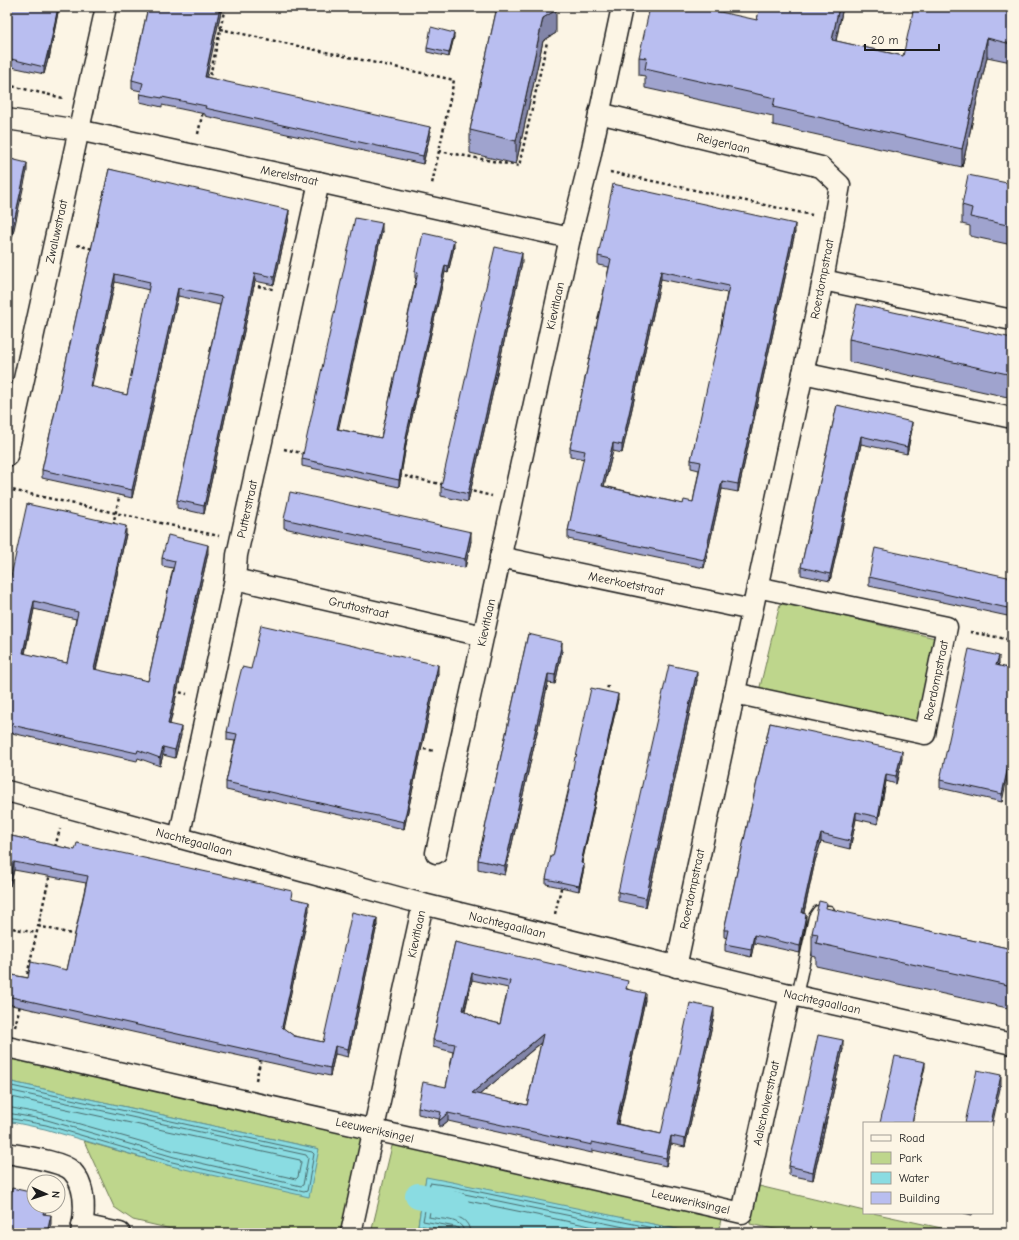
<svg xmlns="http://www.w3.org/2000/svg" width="1019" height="1240" font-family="'Comic Neue',sans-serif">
  <rect width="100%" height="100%" fill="#fcf5e5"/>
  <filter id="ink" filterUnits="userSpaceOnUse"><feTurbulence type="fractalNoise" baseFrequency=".025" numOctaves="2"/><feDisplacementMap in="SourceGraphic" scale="8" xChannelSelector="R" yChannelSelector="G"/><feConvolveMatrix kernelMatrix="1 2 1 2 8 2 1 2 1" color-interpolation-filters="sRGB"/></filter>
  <g filter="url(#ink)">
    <path fill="#bed68c" stroke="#6d7954" d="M780,604L808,608L935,638L919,722L914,724L765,693L760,687Z
      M7,1054L365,1134L345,1233H188L133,1220L114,1207L84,1141L171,1166L319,1149L7,1081Z
      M404,1145L478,1164L533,1175L721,1219L718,1233H691V1232L426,1178L418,1225L464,1233H371L392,1146Z
      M759,1186L864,1211V1213H873L964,1233H794L750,1224Z"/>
    <path fill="#8adce2" stroke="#5e8f93" d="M7,1081L319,1149L309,1197L171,1166L45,1129L7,1121Z
      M426,1177L452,1182L691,1232V1233H464L418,1225Z"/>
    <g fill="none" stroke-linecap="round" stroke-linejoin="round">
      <path stroke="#48696b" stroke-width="1" d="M7,1085L312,1152L314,1154L307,1191L304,1192L172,1162L46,1125L7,1118
        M7,1090L306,1155L308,1158L303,1185L301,1186L174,1157L47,1120L7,1113
        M7,1096L300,1160L301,1162L298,1177L296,1179L175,1151L48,1115L7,1107
        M459,1233V1229L456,1227L423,1221L430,1183L451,1186L677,1233
        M464,1233C463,1217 440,1220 429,1217L434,1189L450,1191L653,1233
        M470,1233C469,1214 449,1216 436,1212L438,1196L449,1197L624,1233"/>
      <path stroke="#8adce2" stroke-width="26" d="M418,1196L456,1205"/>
      <defs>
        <path id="lane" d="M797,996L814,917L818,911H829"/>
        <g id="street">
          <path id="s1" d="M599,113L821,167L840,185L823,280L676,967"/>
          <path id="s2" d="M7,119L78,130L319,182L570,238"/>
          <path d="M823,280L1012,320"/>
          <path d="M803,373L1012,418"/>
          <path id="s3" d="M7,456L106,7"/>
          <path id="s4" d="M500,557L752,610"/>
          <path id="s5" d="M235,579L483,636"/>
          <path id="s6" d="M734,693L925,734L947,627L757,587"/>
          <path id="s7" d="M7,791L423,904L797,996L1012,1044"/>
          <path id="s8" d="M179,838L235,579L237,555L319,182"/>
          <path id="s9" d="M436,853L570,238L588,167L622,7"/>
          <path id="s10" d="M7,1047L742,1213L790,994"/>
          <path d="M7,1153C22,1156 62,1161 72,1171C87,1187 85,1213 81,1233"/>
          <path d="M82,1225L120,1233"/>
          <path id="s11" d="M351,1233L423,904"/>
        </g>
      </defs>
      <use href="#lane" stroke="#1c1c1c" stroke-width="13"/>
      <use href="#street" stroke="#1c1c1c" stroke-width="23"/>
      <path stroke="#1c1c1c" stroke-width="2.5" stroke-dasharray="3 3" stroke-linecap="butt" d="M220,29L454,80L432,184
        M209,81L225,7
        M7,85L63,98
        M198,134L203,111
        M439,151L519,166L547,42
        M610,172L812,215
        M77,245L93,249
        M252,285L273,289
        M284,449L306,454
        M399,475L445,485
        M7,489L219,536
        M467,490L492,496
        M113,525L120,493
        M970,632L1012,640
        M174,691L187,694
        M606,694L608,686
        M418,748L435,751
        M55,847L60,829
        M555,914L562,884
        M38,926L76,935
        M7,927L36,933
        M26,980L50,874
        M15,1027L20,1005
        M256,1080L261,1058
        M755,1231L763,1233"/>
      <use href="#lane" stroke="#fcf5e5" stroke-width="10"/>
      <use href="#street" stroke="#fcf5e5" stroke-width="20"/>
    </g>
    <path fill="#9fa3ce" stroke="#1c1c1c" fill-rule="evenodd" d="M7,7H59L49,59H48L44,74L7,66Z
      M148,7H222L206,77L430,135L423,164L205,116V114L162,105V107L140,102L141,91L132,89V80Z
      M497,7L556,33L543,41L516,164L470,153V130Z
      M760,7H843L836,41L903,56L1012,7L1011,62L987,57L962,167L773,125V116L645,88V76L639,75V57L757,20Z
      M454,37L449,57L427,52V48Z
      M109,169L289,218L274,285L255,281L204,514L177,508V500L220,305L178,296L132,498L42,478V470ZM115,282L149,290L127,395L91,387Z
      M1012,184V245L970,236V226L962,224V205Z
      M382,231L338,429L381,438L416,279L415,278V271L454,247L448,273L445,272L407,439L399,487L302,466V459Z
      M795,232L738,492L722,489L704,568L568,539V531L584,459L570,456V448L609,267L598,265V256ZM661,279L727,293L721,325V330L691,460V468L699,470L693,502L683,504L604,486L613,451L622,453Z
      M522,262L468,502L441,496V487Z
      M1012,338V398L849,362V339Z
      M837,405L912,429L907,454L861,444L830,581L801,575V567Z
      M284,519L471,541L465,568L284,528Z
      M126,534L96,670L148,681L173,568L162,566V558L208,553L170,724L181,735L175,758L163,755L160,766L138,758L137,761L7,732V594ZM34,609L76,619L67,663L25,654Z
      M869,577L1012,578V617L869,586Z
      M528,634L562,651L555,684L548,683L505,875L478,869V860Z
      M999,663L998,666L1012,669L1002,802L940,788V780Z
      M251,669L438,673L404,829L226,790V782L235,741L227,740V732Z
      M697,680L646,907L618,901V892Z
      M618,699L582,863L584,868L579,891L546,884V879L553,856L576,757Z
      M770,723L902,759L896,784L886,781L878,824L856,819L850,849L821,842L815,861L804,913L806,921L800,953L754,943L751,957L725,951V944L727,938L724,937V930Z
      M7,835L292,899L309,910L283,1028L294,1036L323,1042L377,925L348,1057L335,1054L330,1076L7,1004V974L28,978L67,970L86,883L14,870L10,886H7Z
      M827,909L1012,949V1009L816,966V957L812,956V933Z
      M455,942L628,989L645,1000L618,1124L661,1134L714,1016L685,1147L671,1144L666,1166L592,1150V1153L448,1121L439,1128V1119L418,1114V1107L446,1087L453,1052L433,1047V1040ZM472,980L508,988L500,1024L477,1018L465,1011ZM541,1043L527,1105L479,1095Z
      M843,1049L813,1180L789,1175V1166Z
      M964,1213H973L972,1215Z"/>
    <path fill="#8285a8" stroke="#1c1c1c" d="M58,7H59L49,59V51Z
      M220,7H222L205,85V77Z
      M839,7H843L832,59V40Z
      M556,10V33L543,41L516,164V141L543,18Z
      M454,33V37L449,57V53Z
      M987,38V57L962,167V149Z
      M1012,41V59L1011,62V44Z
      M48,51V59L44,74V67Z
      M430,127V135L423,164V156Z
      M27,163V171L7,261V253Z
      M289,210V218L274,285V277Z
      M382,223V231L337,436V429Z
      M795,224V232L738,492V484Z
      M454,240V247L448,273V266Z
      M522,253V262L468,502V494Z
      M445,265V272L407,439L399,487V480L407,432Z
      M661,271V279L622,453V445Z
      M255,273V281L204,514V506Z
      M115,274V282L90,394V386Z
      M178,288V296L132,498V490Z
      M912,422V429L907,454V447Z
      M861,436V444L830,581V574Z
      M613,443V451L602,494V486Z
      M722,481V489L704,568V560Z
      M126,526V534L94,677V669Z
      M471,532V541L465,568V559Z
      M208,545V553L168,732V724Z
      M34,601V609L23,661V653Z
      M562,642V651L555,684V675Z
      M999,656V663L996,673V665Z
      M438,665V673L404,829V822Z
      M697,671V680L646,907V898Z
      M548,674V683L505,875V866Z
      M618,694V699L581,867V863Z
      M181,727V735L175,758V750Z
      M163,747V755L160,766V758Z
      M1012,748V755L1002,802V794Z
      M902,751V759L896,784V776Z
      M886,774V781L878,824V817Z
      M856,812V819L850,849V841Z
      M821,834V842L815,861L802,921V913L815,854Z
      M14,862V870L10,886V878Z
      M584,864V868L579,891V886Z
      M309,902V910L282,1034V1027Z
      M806,914V921L800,953V946Z
      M377,918V925L348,1057V1049Z
      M754,935V943L751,957V949Z
      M472,973V980L463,1017V1010Z
      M645,993V1000L616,1132V1124Z
      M714,1008V1016L685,1147V1139Z
      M543,1034V1041L472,1101V1093Z
      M843,1040V1049L813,1180V1172Z
      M335,1046V1054L330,1076V1068Z
      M925,1062V1067L912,1123Z
      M1001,1075V1084L992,1126V1123H991Z
      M448,1113V1121L439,1128V1121Z
      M671,1136V1144L666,1166V1158Z
      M45,1206H47L43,1223V1214Z
      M51,1215V1224L49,1233H47Z"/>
    <path fill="#b9bef0" stroke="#1c1c1c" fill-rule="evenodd" d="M7,7H58L49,51H48L44,67L7,58Z
      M148,7H220L205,77L430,127L423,156L205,108L206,106L162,97V98L140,94L143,83L132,80Z
      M497,7H554L556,10L543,18L516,141L470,130Z
      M650,7H697L757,20L760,7H839L832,40L903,56L914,7H1012V41L1011,44L987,38L962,149L773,107L775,98L645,69L647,58L639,57Z
      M431,27L454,33L449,53L427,48Z
      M7,158L27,163L7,253Z
      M109,169L289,210L274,277L255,273L204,506L177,500L222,297L178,288L132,490L42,470ZM115,274L150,282L127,395L90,386Z
      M968,175L1012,184V226L970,217L972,208L962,205Z
      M613,184L795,224L738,484L722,481L704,560L568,531L585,451L570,448L611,259L598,256ZM661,271L729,286L721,325H722L710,374L691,460L701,462L693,502L684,500L683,504L602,486L613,443L622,445Z
      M355,218L382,223L337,429L381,438L418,272L415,271L423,233L454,240L448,266L445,265L407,432L399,480L302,459Z
      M495,247L522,253L468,494L441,487Z
      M857,304L1012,338V375L849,339Z
      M837,405L912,422L907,447L861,436L830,574L801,567Z
      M290,492L471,532L465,559L284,519Z
      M27,504L126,526L94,669L148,681L175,561L162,558L168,535L208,545L168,724L181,727L175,750L163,747L160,758L138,750L137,753L7,724V594ZM34,601L78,612L67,663L23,653Z
      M875,548L1012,578V609L869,577Z
      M261,625L438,665L404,822L226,782L237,734L227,732L234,699L242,667L251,669Z
      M528,634L562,642L555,675L548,674L505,866L478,860Z
      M969,649L999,656L996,665L1012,669V748L1002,794L940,780Z
      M669,665L697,671L646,898L618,892Z
      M591,688L618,694L581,863L584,864L579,886L546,879L551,856H553L569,790L575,757H576Z
      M770,723L902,751L896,776L886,774L878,817L856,812L850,841L821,834L815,854L802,913L806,914L800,946L754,935L751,949L725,944L728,930H724Z
      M7,835L75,850L77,843L292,891L291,898L309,902L282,1027L294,1036L323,1042L352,912L377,918L348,1049L335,1046L330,1068L7,996V974L28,978L31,962L67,970L88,876L14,862L10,878H7Z
      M819,901L827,903L826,908L1012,949V986L816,943L818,934L812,933Z
      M455,942L628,981L626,989L645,993L616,1124L661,1134L690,1003L714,1008L685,1139L671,1136L666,1158L592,1142V1145L448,1113L439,1121L441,1112L418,1107L423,1082L446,1087L455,1044L433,1040ZM472,973L510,981L500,1024L477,1018L463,1010ZM543,1034L527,1105L472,1093Z
      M818,1035L843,1040L813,1172L789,1166Z
      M895,1056L925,1062L912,1123H880Z
      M977,1070L1001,1075L991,1123H965Z
      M12,1188L34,1193V1206H45L43,1214L51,1215L47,1233H7V1211Z"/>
  </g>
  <g text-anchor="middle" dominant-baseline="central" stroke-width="4" stroke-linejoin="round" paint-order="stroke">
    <g font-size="12" fill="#1c1c1c" stroke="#fcf5e5">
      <text stroke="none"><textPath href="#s1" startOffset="128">Reigerlaan</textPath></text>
      <text stroke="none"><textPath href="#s2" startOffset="288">Merelstraat</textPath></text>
      <text stroke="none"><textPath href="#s3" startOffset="230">Zwaluwstraat</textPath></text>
      <text transform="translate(822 279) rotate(-79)">Roerdompstraat</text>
      <text stroke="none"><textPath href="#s9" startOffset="560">Kievitlaan</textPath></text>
      <text stroke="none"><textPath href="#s8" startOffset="336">Putterstraat</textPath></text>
      <text stroke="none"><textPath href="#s4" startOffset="129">Meerkoetstraat</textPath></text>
      <text stroke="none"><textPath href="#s5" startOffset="127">Gruttostraat</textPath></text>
      <text stroke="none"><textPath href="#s9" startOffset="236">Kievitlaan</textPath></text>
      <text stroke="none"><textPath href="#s6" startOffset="250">Roerdompstraat</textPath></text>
      <text stroke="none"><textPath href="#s7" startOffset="194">Nachtegaallaan</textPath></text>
      <text transform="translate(692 889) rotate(-78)">Roerdompstraat</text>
      <text stroke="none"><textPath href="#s7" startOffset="518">Nachtegaallaan</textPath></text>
      <text stroke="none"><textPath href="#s11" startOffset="306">Kievitlaan</textPath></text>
      <text stroke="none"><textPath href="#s7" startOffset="842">Nachtegaallaan</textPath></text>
      <text stroke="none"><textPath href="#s10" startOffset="866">Aalscholverstraat</textPath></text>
      <text stroke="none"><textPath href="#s10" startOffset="377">Leeuweriksingel</textPath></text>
      <text stroke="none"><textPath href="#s10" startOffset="701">Leeuweriksingel</textPath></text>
    </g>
  </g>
  <rect width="1019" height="1240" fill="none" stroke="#fcf5e5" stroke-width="24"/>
  <rect x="12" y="12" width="995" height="1216" fill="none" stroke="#1c1c1c" stroke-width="1.5" filter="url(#ink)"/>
  <rect x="863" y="1122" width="130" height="92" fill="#fcf5e5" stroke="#a29e95"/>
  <rect x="871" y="1135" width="20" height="6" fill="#fcf5e5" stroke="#a29e95"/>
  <text x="899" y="1142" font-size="12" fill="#1c1c1c">Road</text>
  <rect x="871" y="1152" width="20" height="12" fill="#bed68c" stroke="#a29e95"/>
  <text x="899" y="1162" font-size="12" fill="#1c1c1c">Park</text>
  <rect x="871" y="1172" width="20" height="12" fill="#8adce2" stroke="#a29e95"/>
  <text x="899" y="1182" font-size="12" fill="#1c1c1c">Water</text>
  <rect x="871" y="1192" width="20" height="12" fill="#b9bef0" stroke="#a29e95"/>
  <text x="899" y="1202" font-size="12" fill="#1c1c1c">Building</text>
  <g transform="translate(46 1194) rotate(93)"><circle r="19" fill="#fcf5e5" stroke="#a29e95"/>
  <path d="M0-3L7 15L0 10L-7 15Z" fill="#1c1c1c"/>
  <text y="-6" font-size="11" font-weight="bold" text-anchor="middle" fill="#1c1c1c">N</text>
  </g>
  <path d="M865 44v6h74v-6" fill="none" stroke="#1c1c1c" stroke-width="2"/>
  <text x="871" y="44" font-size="12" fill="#1c1c1c" stroke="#fcf5e5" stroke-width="3" paint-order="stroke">20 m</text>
</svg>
